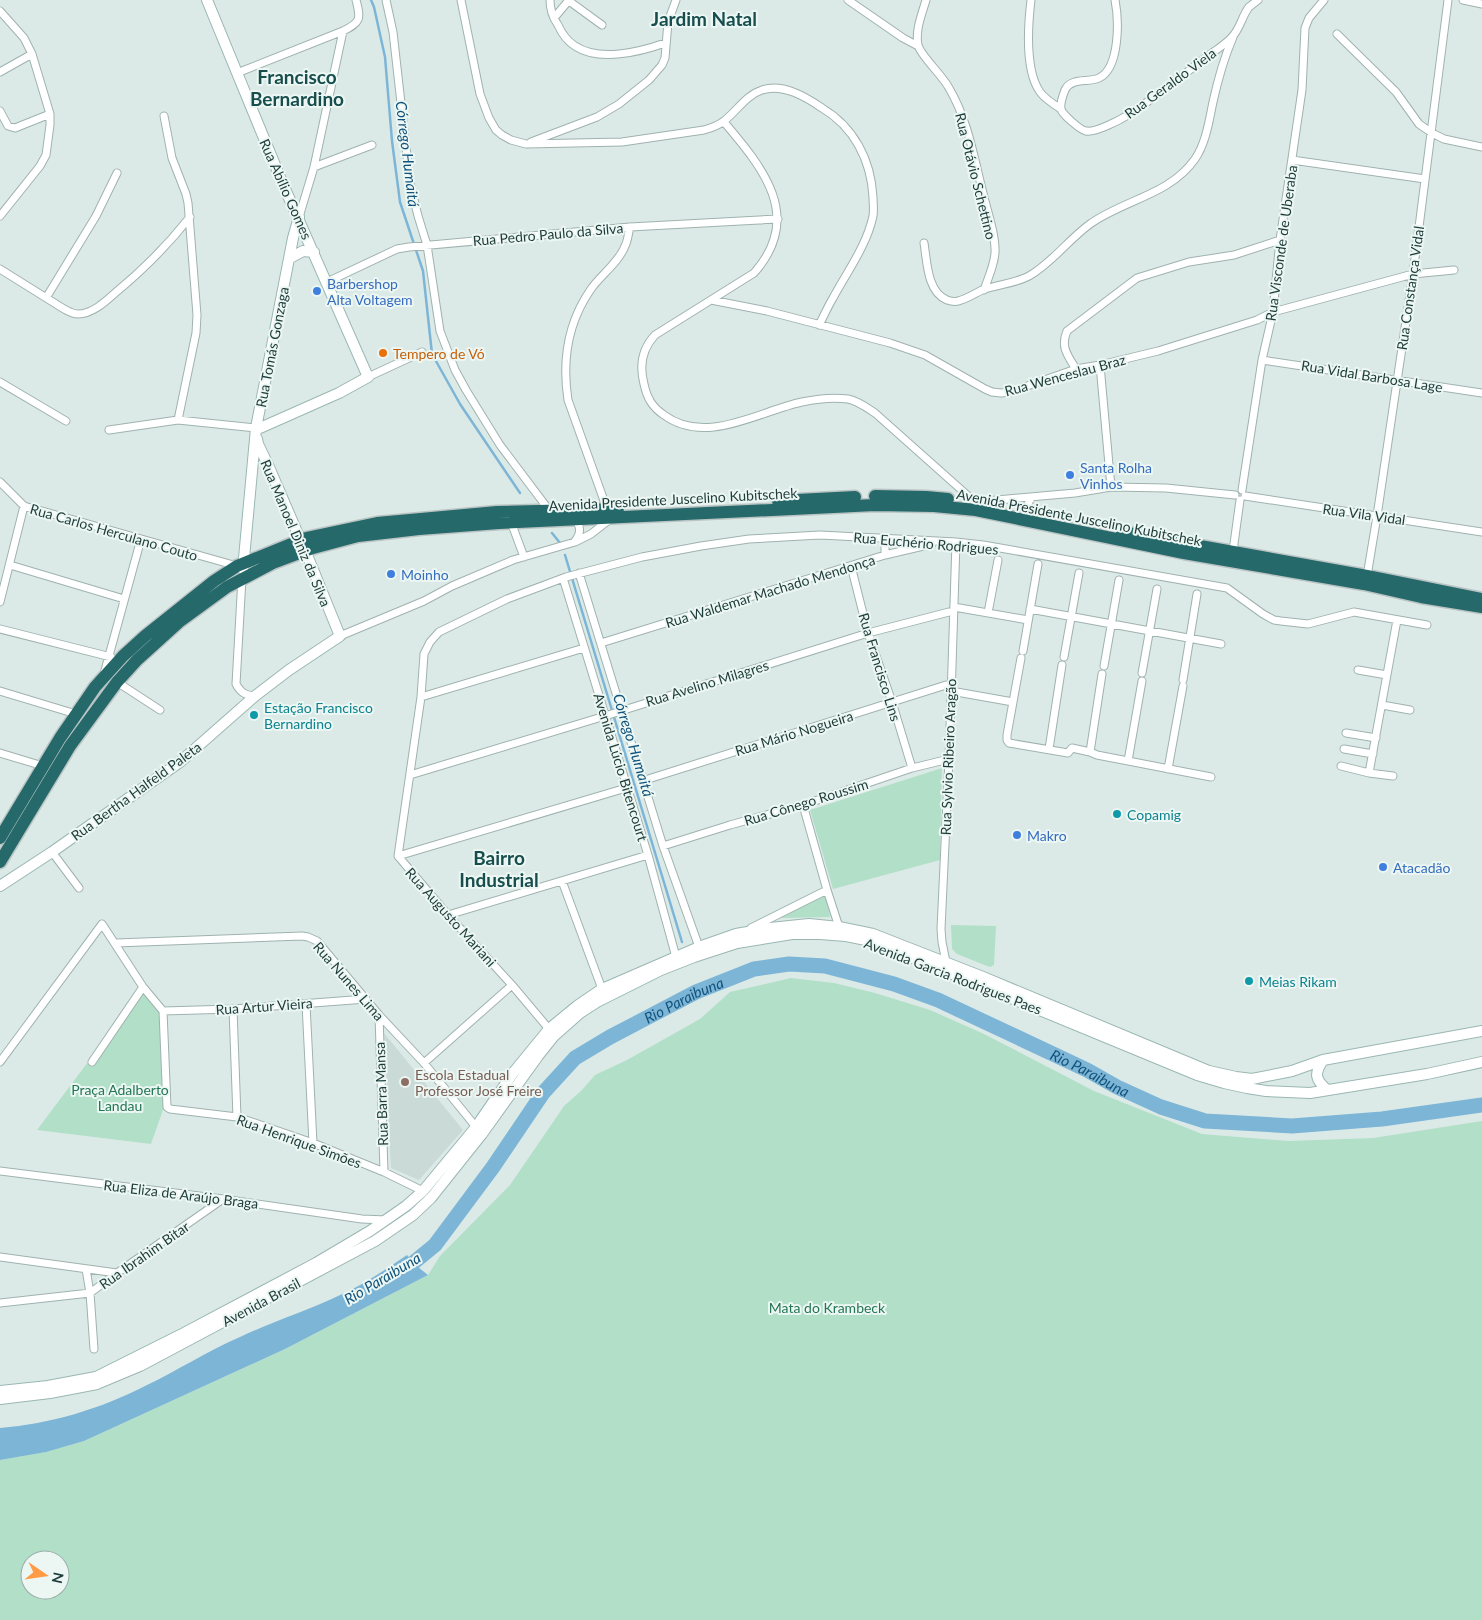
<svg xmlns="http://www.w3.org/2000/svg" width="1482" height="1620" font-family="Lato,sans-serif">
  <rect width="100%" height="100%" fill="#dceae7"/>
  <path fill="#cadad6" d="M384,1033L463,1130L419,1180L391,1168Z"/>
  <path fill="#b2dfc8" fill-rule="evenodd" d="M942,768L940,860L833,889L810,810Z
    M826,893L830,917L781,918Z
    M951,925L996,926L994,965L990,967L987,966L957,954L952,949Z
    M791,978L834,983L875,993L930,1010L984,1034L1094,1091L1202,1134L1289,1141L1373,1138L1482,1121V1620H0V1460L45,1452L84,1441L285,1349L428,1275L440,1256L510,1185L564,1106L582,1090L595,1075L627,1060L700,1019L730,992ZM30,1560H60V1590H30Z
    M143,991L160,1012L163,1110L151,1144L37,1130L88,1062L92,1064Z"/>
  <path fill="#7db5d7" d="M407,1255L413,1263L428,1275L285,1349L84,1441L46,1452L0,1460V1428C50,1424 100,1409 145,1386C177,1371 207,1351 240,1337C272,1322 306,1311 338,1296C363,1285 385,1270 407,1255Z"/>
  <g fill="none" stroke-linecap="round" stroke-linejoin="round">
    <path stroke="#7db5d7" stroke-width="2.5" d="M371,0L374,7L385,57L392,141L400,202L423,271L432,354L460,404L520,493
      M552,533L560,543
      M565,555L682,942"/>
    <path stroke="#7db5d7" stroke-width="15" id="s1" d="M396,1272L413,1263L435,1245L493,1167L543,1093L575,1058L610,1037L696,992L754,969L789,964L825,966L894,984L938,1000L1087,1070L1117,1087L1161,1107L1205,1121L1292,1126L1382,1119L1482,1105"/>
    <defs>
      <path id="street" d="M386,0L393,32L410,183L418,216L427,245L440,331L455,370L466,390L500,445L549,510
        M461,0L480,94L489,118L496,130L502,135L511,140L526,144L622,142L704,130C711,128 718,126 724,121C737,111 746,95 762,90C783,83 806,97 822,108C854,127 871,160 873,197C873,203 874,210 873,216C867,245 847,272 833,298C828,306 824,316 819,325
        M550,0C550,9 553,18 558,25C562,34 567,41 575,46C599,62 640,52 665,43
        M848,0L903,38L918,46
        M926,0C922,14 915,30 918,45C920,55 943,76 949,88C968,120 974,158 983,193C987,211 996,235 995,253C994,266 988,278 984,290
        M1031,0C1028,25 1025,71 1040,92C1045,99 1053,104 1061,109
        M1115,0C1119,20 1120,68 1099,78C1088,83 1071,77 1065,90C1063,95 1060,103 1061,109C1062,114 1080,130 1086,131C1095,133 1120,120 1128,115C1153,99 1175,81 1199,63C1209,54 1223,47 1232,37C1240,29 1242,16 1249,7C1252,5 1255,2 1258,0
        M1463,0L1482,4
        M569,1L602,25
        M0,11L24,38L32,54L50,114V125L46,155L40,166L0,216
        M554,18L569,0
        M1337,34L1396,92L1419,124L1432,133L1444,139L1482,147
        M0,72L32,54
        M237,73L343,31C361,22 361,19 356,0
        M0,111L8,126L15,128L50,114
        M164,116L172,158L186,194L188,203L197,315L196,333L178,420
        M724,122C763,168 804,217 754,273L655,335C642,349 639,365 644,384C647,398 652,407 664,415C706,446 759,411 802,402C816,399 833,397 848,399C858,401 866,407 875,413L975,502L1075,493L1111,487L1166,488L1235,495
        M531,142L597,117L619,104L649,80L662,65L665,58L668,22L676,0
        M1292,160L1425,179
        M314,167L372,145
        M299,217L314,167L343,31
        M924,243C927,261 927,292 947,300C950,301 955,302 958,301C967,299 974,294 982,290C998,284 1014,284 1029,276C1052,263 1068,240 1090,224C1123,200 1170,195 1195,159C1206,143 1209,121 1213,102C1218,79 1224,58 1233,37
        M0,269L64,309C68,311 73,314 78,314C92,314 105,302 115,293C143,270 167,246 190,217
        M327,282L397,249L409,247L630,227L778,219
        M46,298L96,216L117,173
        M711,300L767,311L890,343L925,355L985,389L992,392L1001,393L1010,392L1076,369L1100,365L1158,351L1257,320L1273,312L1413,274L1454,270
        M1262,360L1482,393
        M1100,365L1111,487
        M1076,369C1068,356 1060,347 1067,331L1137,278L1189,262L1234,255L1280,240
        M368,377L422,352
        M0,382L66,421
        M109,430L178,420L256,428
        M0,482L24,506L237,566
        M1242,490L1262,360L1273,312L1280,240L1302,90L1305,28L1309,18L1324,0
        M1245,496L1482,532
        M607,509L568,400C562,361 568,322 591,289C601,275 619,262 625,246C628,241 628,234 630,227
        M1028,514L1027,506L1031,498
        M575,517C580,527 582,532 575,541
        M511,522L524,557
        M1233,551L1240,500
        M885,555V538
        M10,565L124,599
        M851,566L868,633L892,702L912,768
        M579,573L663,846L699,947
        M1367,576L1377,516L1413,274L1448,0
        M242,578L236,684C241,693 245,695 255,696
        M563,578L648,855L676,957
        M0,602L24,506
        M954,607L1028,620
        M1030,609L1221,644
        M988,613L998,560
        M0,629L111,657
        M340,636L424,601L452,586L513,560L575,542L591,534L609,520
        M601,643L885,555L932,544
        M1023,651L1038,564
        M1064,657L1079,573
        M1021,658L1007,735V740L1009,743L1068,753L1072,748L1090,752L1097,755L1211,777
        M1104,666L1119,580
        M1358,670L1387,675
        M1142,673L1157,589
        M104,674L141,539
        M1183,680L1197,594
        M117,682L160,710
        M0,691L76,714
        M951,691L1013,702
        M421,697L584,648
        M1382,705L1410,710
        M1346,733L1376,738
        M1049,749L1062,665
        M1344,749L1373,754
        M1090,752L1102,674
        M0,753L43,766
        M1128,761L1142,681
        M1341,766L1369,773L1393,776
        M1168,769L1183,686
        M1369,773L1397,620
        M410,775L605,716L868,633L949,612
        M642,781L946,685
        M803,805L827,890L839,927
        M663,846L730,825L803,805L912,768L949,759
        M52,852L79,888
        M398,856L626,788
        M562,881L602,989
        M448,915L648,855
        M751,928L827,890
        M116,943L302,936L308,937L317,941L379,1015L424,1063L476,1127
        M946,966V962L942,942L941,929L949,759L956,542
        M306,1004L313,1143
        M233,1009L237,1117
        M163,1011L233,1009L366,999
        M379,1015L384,1172
        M549,1029L512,985L448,915L398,856L421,697L424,654L430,642L439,632L507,599L566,577L642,557L701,546L749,539L820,535L956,542L983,545L1227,588L1263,614L1274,620L1281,621L1308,624L1354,612L1427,625
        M0,1062L102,924L143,987L163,1011L167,1107L170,1109L237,1117L313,1143L384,1172L423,1191
        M92,1062L143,987
        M424,1063L512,985
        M0,1171L223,1199L362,1219L386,1220
        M0,1257L117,1273
        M86,1269L90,1293L94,1349
        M0,1303L90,1293L117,1273L223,1199"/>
      <path id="secondary" d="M207,0L282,182L368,377L339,393L260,428H256
        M290,258L303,251L314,252
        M257,439L258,444L269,467L300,539
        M243,569L256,428L293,238L299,217
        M0,886L52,852L180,762L255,696L289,670L340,636L305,550
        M1323,1060C1314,1074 1315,1079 1327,1090
        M0,1391L48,1386L96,1377L184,1333L316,1263L370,1231L406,1206L423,1191L476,1127L513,1073L549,1029L577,1006L602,989L699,947L736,934L770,928L809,924L839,927L873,934L983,977L1209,1071L1236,1077L1252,1079L1292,1071L1323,1060L1482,1031
        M0,1399L50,1393L97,1384L140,1366L375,1241L413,1215L431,1198L482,1134L538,1056L554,1036L580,1013L597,1002L661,970L694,957L737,943L792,934H820L846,936L866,940L921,961L1197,1075L1224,1083L1247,1088L1266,1091L1310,1093L1427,1074L1482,1062"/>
      <path id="highway" d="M875,496L926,497L948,499
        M778,501L855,497
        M1122,532L1367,576L1482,599
        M0,838L60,738L95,687L123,656L145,636L214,581L237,566L306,538L377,523L497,512L618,509
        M0,862L70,746L117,682L137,660L179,622L227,587L273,563L313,548L358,536L419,529L499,523L875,505L934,506L976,510L1184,553L1364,584L1421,597L1482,607"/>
    </defs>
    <use href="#street" stroke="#9fb2af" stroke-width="9"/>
    <use href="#secondary" stroke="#9ab7b3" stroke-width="12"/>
    <use href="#highway" stroke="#bbc4c4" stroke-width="15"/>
    <use href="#street" stroke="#fff" stroke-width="7"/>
    <use href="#secondary" stroke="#fff" stroke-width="10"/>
    <use href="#highway" stroke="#25696a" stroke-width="12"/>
  </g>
  <g fill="#3f7fe0" stroke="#ecf7f4" stroke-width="2">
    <circle cx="317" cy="291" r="5"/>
    <circle cx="1070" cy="475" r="5"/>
    <circle cx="391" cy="574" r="5"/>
    <circle cx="1017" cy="835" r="5"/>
    <circle cx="1383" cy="867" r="5"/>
  </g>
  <circle fill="#e8710a" stroke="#ecf7f4" stroke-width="2" cx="383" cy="353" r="5"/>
  <g fill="#0f9aa8" stroke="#ecf7f4" stroke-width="2">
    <circle cx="254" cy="715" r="5"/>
    <circle cx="1117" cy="814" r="5"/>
    <circle cx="1249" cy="981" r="5"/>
  </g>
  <circle fill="#8d6e63" stroke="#ecf7f4" stroke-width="2" cx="405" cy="1082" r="5"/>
  <g text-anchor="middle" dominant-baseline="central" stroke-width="4" stroke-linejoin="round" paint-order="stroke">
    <g font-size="14" fill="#1d3b39" stroke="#ecf7f4">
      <text transform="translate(1170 83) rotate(-36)">Rua Geraldo Viela</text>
      <text transform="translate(976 176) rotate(76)">Rua Otávio Schettino</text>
      <text transform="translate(286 189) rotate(66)">Rua Abílio Gomes</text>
      <text transform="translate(548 234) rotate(-5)">Rua Pedro Paulo da Silva</text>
      <text transform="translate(1281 243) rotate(-82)">Rua Visconde de Uberaba</text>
      <text transform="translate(1410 288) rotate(-82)">Rua Constança Vidal</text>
      <text transform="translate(272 347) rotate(-79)">Rua Tomás Gonzaga</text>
      <text transform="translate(1065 375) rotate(-15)">Rua Wenceslau Braz</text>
      <text transform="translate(1372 376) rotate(9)">Rua Vidal Barbosa Lage</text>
      <text transform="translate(673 499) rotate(-3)">Avenida Presidente Juscelino Kubitschek</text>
      <text transform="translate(1364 514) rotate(8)">Rua Vila Vidal</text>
      <text transform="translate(1079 517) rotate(11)">Avenida Presidente Juscelino Kubitschek</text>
      <text transform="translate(114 532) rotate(16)">Rua Carlos Herculano Couto</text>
      <text transform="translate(296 533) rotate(67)">Rua Manoel Diniz da Silva</text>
      <text transform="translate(926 543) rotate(5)">Rua Euchério Rodrigues</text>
      <text transform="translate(770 591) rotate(-17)">Rua Waldemar Machado Mendonça</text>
      <text transform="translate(880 667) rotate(73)">Rua Francisco Lins</text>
      <text transform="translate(707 683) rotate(-17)">Rua Avelino Milagres</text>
      <text transform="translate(794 733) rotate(-17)">Rua Mário Nogueira</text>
      <text transform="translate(948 757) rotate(-88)">Rua Sylvio Ribeiro Aragão</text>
      <text transform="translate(621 767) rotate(73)">Avenida Lúcio Bitencourt</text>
      <text transform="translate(136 791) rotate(-36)">Rua Bertha Halfeld Paleta</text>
      <text transform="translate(806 802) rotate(-17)">Rua Cônego Roussim</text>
      <text transform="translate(451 917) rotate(48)">Rua Augusto Mariani</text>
      <text transform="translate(953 976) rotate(21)">Avenida Garcia Rodrigues Paes</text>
      <text transform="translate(349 981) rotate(49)">Rua Nunes Lima</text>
      <text transform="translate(264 1006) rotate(-4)">Rua Artur Vieira</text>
      <text transform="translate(381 1094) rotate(-92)">Rua Barra Mansa</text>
      <text transform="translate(299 1141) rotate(20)">Rua Henrique Simões</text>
      <text transform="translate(181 1194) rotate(7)">Rua Eliza de Araújo Braga</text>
      <text transform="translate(144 1255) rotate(-35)">Rua Ibrahim Bitar</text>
      <text transform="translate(261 1302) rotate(-28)">Avenida Brasil</text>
    </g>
    <g font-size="14" fill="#366cbe" stroke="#ecf7f4" text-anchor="start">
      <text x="327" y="283">Barbershop<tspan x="327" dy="16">Alta Voltagem</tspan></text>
      <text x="1080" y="467">Santa Rolha<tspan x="1080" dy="16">Vinhos</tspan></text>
      <text x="401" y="574">Moinho</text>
      <text x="1027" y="835">Makro</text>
      <text x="1393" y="867">Atacadão</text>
    </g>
    <g font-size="14" fill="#c56008" stroke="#ecf7f4" text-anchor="start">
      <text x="393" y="353">Tempero de Vó</text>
    </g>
    <g font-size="14" fill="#0d838f" stroke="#ecf7f4" text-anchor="start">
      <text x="264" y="707">Estação Francisco<tspan x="264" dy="16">Bernardino</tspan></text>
      <text x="1127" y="814">Copamig</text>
      <text x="1259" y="981">Meias Rikam</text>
    </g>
    <g font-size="14" fill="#785e54" stroke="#ecf7f4" text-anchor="start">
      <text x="415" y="1074">Escola Estadual<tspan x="415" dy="16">Professor José Freire</tspan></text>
    </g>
    <g font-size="14" fill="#237655" stroke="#ecf7f4">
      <text x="120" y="1089">Praça Adalberto<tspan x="120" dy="16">Landau</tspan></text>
      <text x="827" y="1307">Mata do Krambeck</text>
    </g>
    <g font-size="15" font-style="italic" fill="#11537c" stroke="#ecf7f4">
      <text transform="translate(408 154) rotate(83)">Córrego Humaitá</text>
      <text transform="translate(634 745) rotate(73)">Córrego Humaitá</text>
      <text stroke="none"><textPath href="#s1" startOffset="405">Rio Paraibuna</textPath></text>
      <text stroke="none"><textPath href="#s1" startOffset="840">Rio Paraibuna</textPath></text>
      <text transform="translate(382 1278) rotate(-31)">Rio Paraibuna</text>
    </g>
    <g font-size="19" font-weight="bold" fill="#174e4d" stroke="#ecf7f4">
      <text x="704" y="18">Jardim Natal</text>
      <text x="297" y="76">Francisco<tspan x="297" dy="22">Bernardino</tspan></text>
      <text x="499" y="857">Bairro<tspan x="499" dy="22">Industrial</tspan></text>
    </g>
  </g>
  <g transform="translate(45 1575) rotate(103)"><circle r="24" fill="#ecf7f4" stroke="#99aca9"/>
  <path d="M0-4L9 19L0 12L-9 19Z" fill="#ff9b45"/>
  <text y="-8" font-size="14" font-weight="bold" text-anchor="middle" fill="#1d3b39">N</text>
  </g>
</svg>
